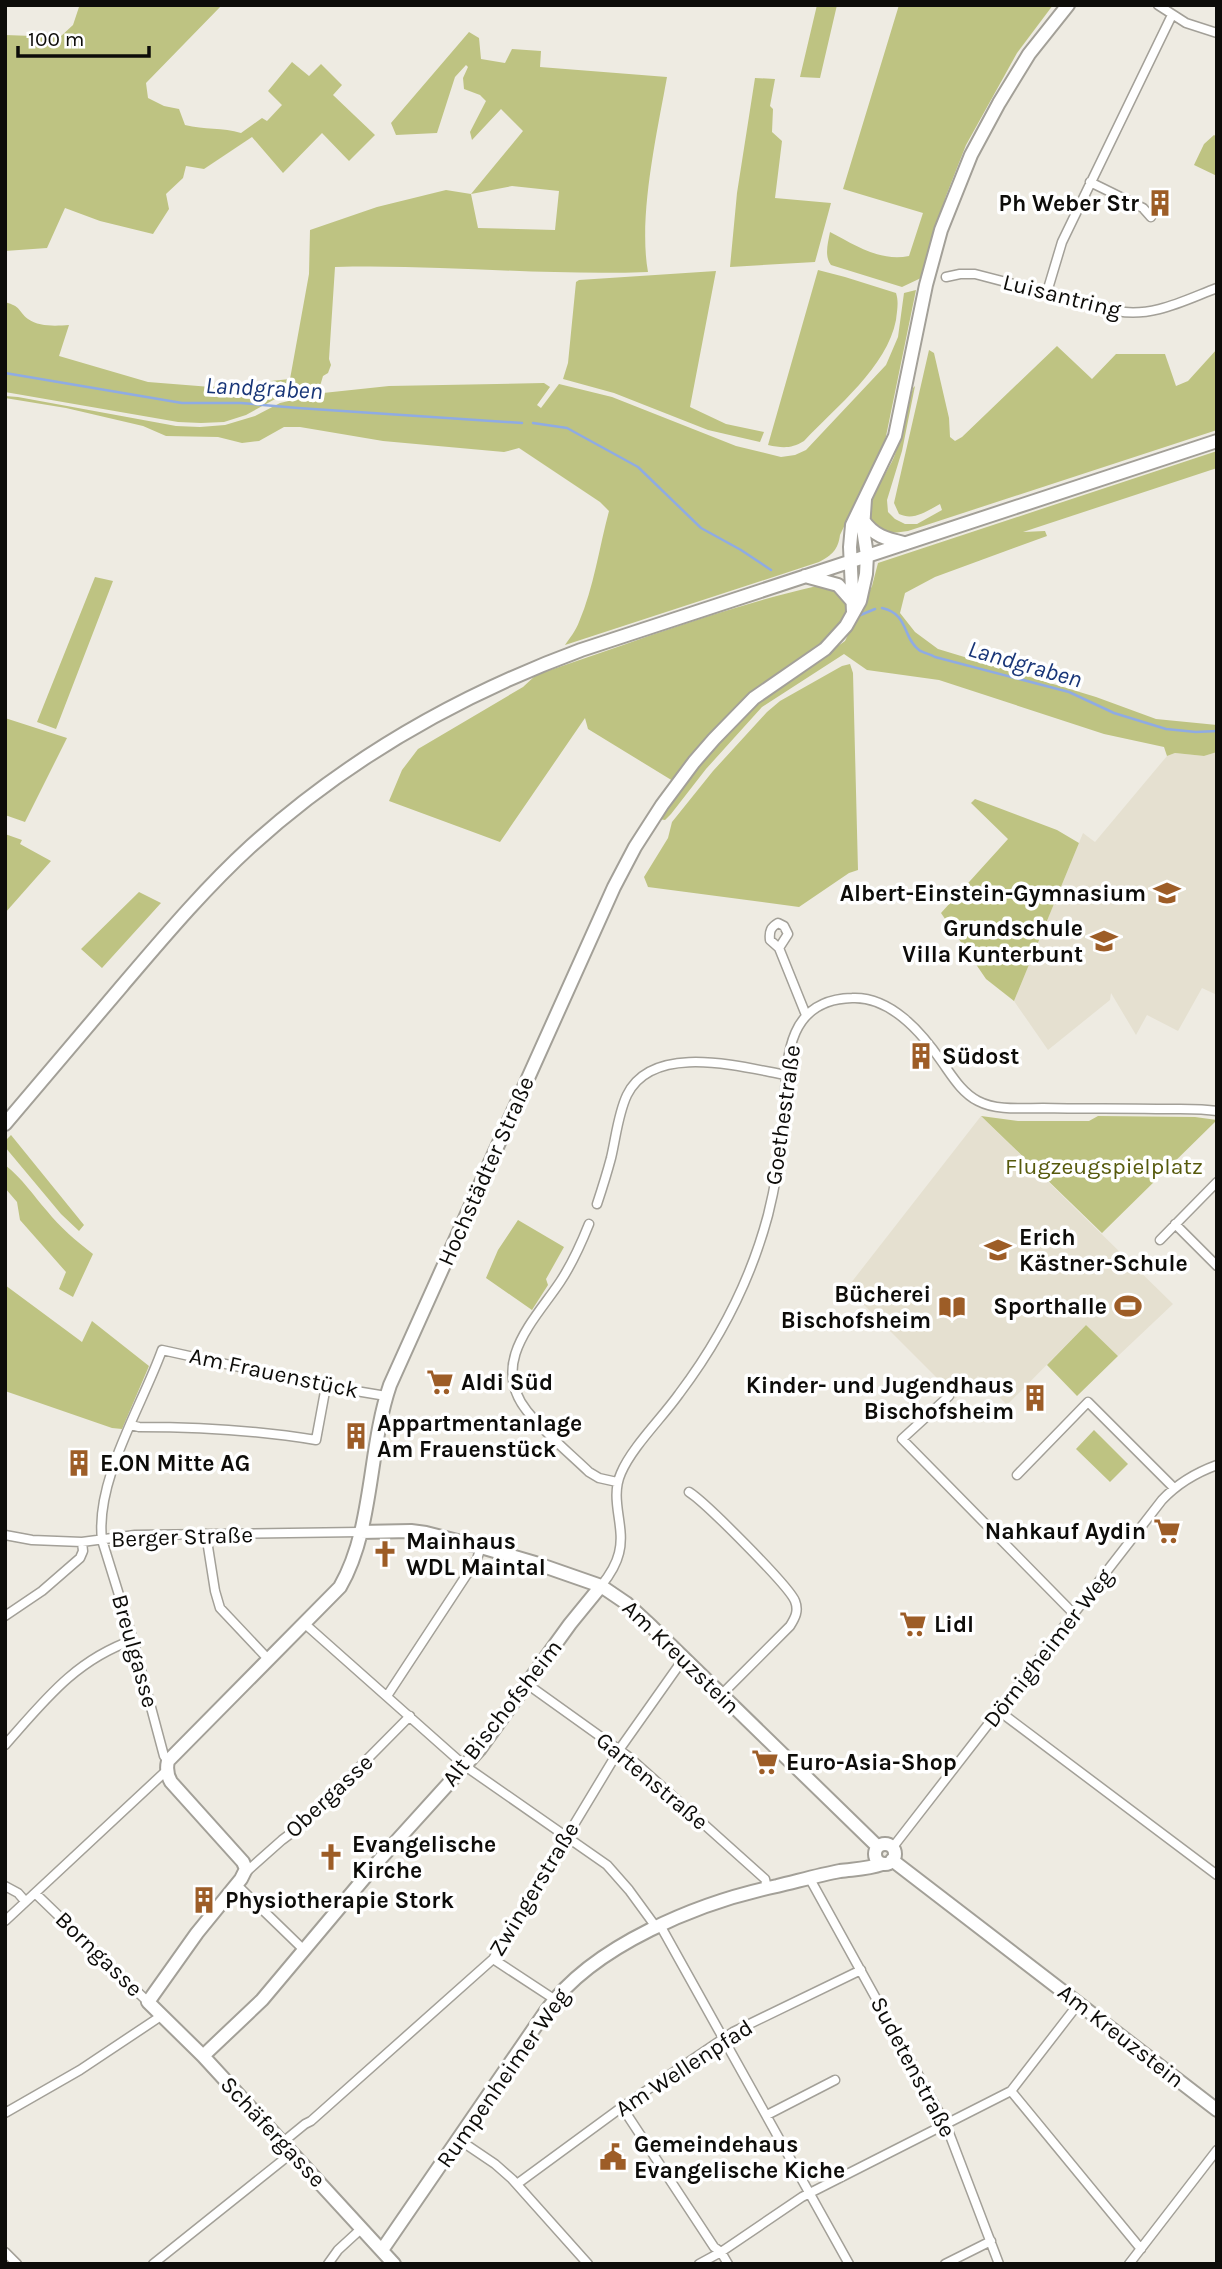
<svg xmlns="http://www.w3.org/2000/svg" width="1222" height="2269" font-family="Karla,sans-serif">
  <rect width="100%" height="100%" fill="#eeebe2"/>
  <path fill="#e5e0d0" d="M1217,752V995L1202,988L1178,1031L1147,1015L1136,1035L1111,993L1110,1000L1048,1050L1014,1001L1083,833L1095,842L1167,756L1175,753L1204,756Z
    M981,1116L1173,1304L1118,1356L1086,1325L1007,1405L978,1376L955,1399L939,1384L940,1381L847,1288Z"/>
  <path fill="#bec382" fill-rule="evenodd" d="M51,5H222L146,83L148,98L164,106L179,109L185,125C204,130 223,127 241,133L262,118L267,121L282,105L268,91L292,62L309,76L321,64L342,85L333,95L375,135L349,161L322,133L283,173L252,137L204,169L186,166L183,178L166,194L169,209L153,234L100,221L65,208L47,248L5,251V35L60,37L73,25L79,7Z
    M817,5H837L820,78L800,77Z
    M899,5H1053L1017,53L966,145L946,196L921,278L902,287L831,265C824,256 828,243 830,232C855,245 880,262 909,256L923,213L843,189Z
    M469,32L479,38L481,59L505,63L512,49L541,51L540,67L667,77C657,133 638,217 648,272C543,276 439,264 335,267L329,359L331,365L328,373L323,376L320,386L277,398L246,415L224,422L201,423L178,422L5,392V302C22,307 17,310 28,319C39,327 56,326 69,325L59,356L148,382L211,387L290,379L309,274L310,230L377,207L446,190L471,194L523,131L501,109L472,140L470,132L486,101L480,95L464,89L463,78L468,67L466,65L455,77L437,133L396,135L391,123ZM512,186L559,191L555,230L478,228L471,194Z
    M755,78L775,79L770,106L773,109L772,132L782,141L775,198L831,203L815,262L730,267L737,193Z
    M1214,135L1217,137V176L1194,165L1204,144Z
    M818,270L845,277L896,293C899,302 897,311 896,320C887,367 836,407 804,441C791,449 782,448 768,445Z
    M716,271L690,407L726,424L764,432L760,442L708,430L614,393L563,379L568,363L576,282L579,280Z
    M916,290L885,441L840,535C838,550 832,555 819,562L565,645C570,638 576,630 579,622C594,587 599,548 609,511L600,502L519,448L504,452L383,441L300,427H284L259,441L242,443L218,437L166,436L143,426L66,408L5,398V396L18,397L176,426L200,427L225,425L255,416L280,403L323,393L389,386L544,383L550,387L537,405L541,408L559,384L612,397L736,446L781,457L795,455L806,450L886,365L898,337L904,293Z
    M1057,346L1092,379L1116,354H1165L1176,386L1188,381L1217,349V430L908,531C895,533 882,535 873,523C862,505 887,474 894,457C903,435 906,411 913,388L915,386L902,451L887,500L888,512L895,519L905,524H917L942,510L940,504C927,511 914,521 899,514L894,503L929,350L934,353L949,418L950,437L955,441L962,437Z
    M1217,451V468L1023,532L1045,531L1047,536L935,577L905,593L900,613L915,632L938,649L1096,697L1156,719L1217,725V752L1204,756L1175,753L1167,756L1164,747L1104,734L939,680L867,670L844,654L762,707L706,769L671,814L665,820L658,819L698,764L758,703L845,641L872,586L878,563Z
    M95,577L113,581L56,729L37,722Z
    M817,586C834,587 839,592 849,606L846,618L839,631L779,676L673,781L588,729L585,718L500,842L389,801L402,770L418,749L523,687L536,675C629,644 721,608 817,586Z
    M850,664L853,673L858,870L849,873L799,907L648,887L644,877L668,838L672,822L713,771L767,712L780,701L842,666Z
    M5,718L67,738L25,822L5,815Z
    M975,799L1057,830L1079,843L1014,1001L986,979L941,913L1008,839L971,803Z
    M5,834L22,840L20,844L51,861L5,913Z
    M139,892L161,903L102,968L81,949Z
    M981,1116L1018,1121H1089L1098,1116L1195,1117L1217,1120L1102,1233Z
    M11,1135L84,1225L79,1231L61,1214L5,1147V1141Z
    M5,1165C22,1178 33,1195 47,1211C60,1227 76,1241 93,1254L73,1297L59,1289L66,1272L20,1220L17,1202L5,1188Z
    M518,1220L564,1247L546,1279L548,1285L532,1310L486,1278L498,1250Z
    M5,1285L82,1342L92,1321L149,1366L122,1429L112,1428L5,1391Z
    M1086,1325L1118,1356L1077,1396L1047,1365Z
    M1094,1430L1128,1464L1110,1482L1076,1449Z"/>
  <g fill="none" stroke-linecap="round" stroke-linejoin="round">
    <path stroke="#8fabe3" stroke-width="2.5" d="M5,373L182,403H241L298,408L522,423
      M533,423L567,428L638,467L701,528L741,550L771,570
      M882,608C909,614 902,637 919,650C923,653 930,654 935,657L1069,692L1114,713L1166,729L1196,732L1217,731
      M858,616L875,609"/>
    <defs>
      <path id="street" d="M1158,5L1186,23L1217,33
        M1090,182L1143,208L1151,217
        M946,277L960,274H975L1117,311C1152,318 1185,300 1217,288
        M1047,292L1062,242L1172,15
        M779,948L788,934L784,926L778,923C771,927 769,931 770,940L779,948L806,1015
        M597,1204C602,1189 607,1173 611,1158C616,1137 618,1114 627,1095C653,1042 741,1067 786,1075
        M589,1224C581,1244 572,1264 560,1282C534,1321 489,1363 527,1411C545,1433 568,1452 589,1472L599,1478L617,1482
        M1175,1224L1217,1266
        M1160,1240L1217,1182
        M949,1396L902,1439L1074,1614
        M131,1425L139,1427C199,1427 257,1430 316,1440L326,1386
        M1017,1475L1088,1402L1174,1488
        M689,1492C705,1502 789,1586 795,1601C799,1611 795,1618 790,1626L721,1695
        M206,1534L215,1591L220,1608L269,1660
        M5,1535L32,1540L82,1542L135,1535L360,1532
        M601,1586C609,1576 616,1566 619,1553C626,1526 609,1500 621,1473C632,1447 662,1418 679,1394C719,1341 751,1279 768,1215C775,1187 780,1157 783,1129C788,1076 777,1000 852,998C891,996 922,1033 942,1062C952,1076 962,1093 978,1101C997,1111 1022,1108 1043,1108C1083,1109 1122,1108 1162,1109C1181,1109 1199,1108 1217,1111
        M5,1616L42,1591L80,1558L83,1551L82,1542
        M305,1624L465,1766L607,1865L629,1890L656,1927
        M527,1684L629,1757L765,1879L767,1888
        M387,1696L477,1559L481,1547
        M999,1711L1217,1875
        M5,1745C44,1701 75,1660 133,1640
        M168,1761L164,1756L133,1640L102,1540C95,1480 142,1406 162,1350L326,1386L386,1396
        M893,1847L1162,1500C1178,1483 1195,1473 1217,1465
        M245,1873L282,1840L302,1825L410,1716
        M810,1879L946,2125L999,2264
        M237,1885L304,1950
        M5,1886L18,1893L25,1901
        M36,1894L148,2002
        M5,1921L166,1771
        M660,1925L849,2264
        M493,1959L554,1999
        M1011,2091L1141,2249
        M622,2107L714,2247L721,2252L728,2264
        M5,2113L80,2070L161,2016
        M767,2115L835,2080
        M458,2139L495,2164L512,2179L588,2264
        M283,2142L305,2124L311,2121L493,1959L619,1750L684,1658
        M517,2184L622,2107L733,2032L861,1970
        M5,2252L17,2264
        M153,2264L293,2152
        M328,2264L338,2250L362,2228
        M699,2264L721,2252L802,2197L1011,2091L1079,2003
        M945,2264L991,2241
        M1129,2264L1217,2150"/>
      <path id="secondary" d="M863,520C874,536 886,539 904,543
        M805,576L838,585L852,601
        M853,612L850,547L852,525L895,436L926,285L941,230L971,155L999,103L1029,54L1068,5
        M5,1124C44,1078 83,1032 122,986C163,938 204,889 251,846C347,759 459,695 581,650L1217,441
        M360,1532L411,1531L426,1533L481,1547L535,1563L601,1586L626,1603L652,1627L877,1846
        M875 1854a10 10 0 1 1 20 0a10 10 0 1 1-20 0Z
        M892,1860L1217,2110
        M203,2056L262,2000L382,1857L479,1750L570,1624L601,1586
        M382,2250L546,2011C593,1945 700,1902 777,1886C798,1881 819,1875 840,1871C855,1869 868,1869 882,1864
        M394,2264L203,2056L148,2002L197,1933L241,1879L246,1869L243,1862L171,1782C167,1775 166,1769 168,1761L340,1587C374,1528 368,1449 390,1385L614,887L635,847L662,805L694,762L714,739L754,698L825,649L846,626L860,601L866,574L867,555L863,529L865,499"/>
    </defs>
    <use href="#street" stroke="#a3a098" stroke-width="11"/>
    <use href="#secondary" stroke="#a3a098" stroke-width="16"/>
    <use href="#street" stroke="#fff" stroke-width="8"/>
    <use href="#secondary" stroke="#fff" stroke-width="12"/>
  </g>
  <defs>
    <symbol id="building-bare" viewBox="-9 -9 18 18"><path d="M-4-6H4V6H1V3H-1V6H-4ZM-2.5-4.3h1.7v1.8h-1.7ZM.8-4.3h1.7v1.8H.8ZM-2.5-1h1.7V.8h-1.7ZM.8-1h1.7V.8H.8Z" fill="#9d5d27" stroke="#fff" stroke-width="2.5" paint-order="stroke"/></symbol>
    <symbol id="school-bare" viewBox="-9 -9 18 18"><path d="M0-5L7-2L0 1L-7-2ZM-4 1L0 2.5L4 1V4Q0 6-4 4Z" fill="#9d5d27" stroke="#fff" stroke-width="2.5" paint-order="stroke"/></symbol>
    <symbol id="stadium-bare" viewBox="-9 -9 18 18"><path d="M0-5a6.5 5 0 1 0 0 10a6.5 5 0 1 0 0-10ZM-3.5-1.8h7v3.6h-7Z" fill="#9d5d27" stroke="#fff" stroke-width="2.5" paint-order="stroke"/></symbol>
    <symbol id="library-bare" viewBox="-9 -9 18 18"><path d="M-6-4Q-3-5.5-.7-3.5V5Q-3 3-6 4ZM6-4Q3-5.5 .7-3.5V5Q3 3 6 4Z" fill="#9d5d27" stroke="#fff" stroke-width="2.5" paint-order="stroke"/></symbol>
    <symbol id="supermarket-bare" viewBox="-9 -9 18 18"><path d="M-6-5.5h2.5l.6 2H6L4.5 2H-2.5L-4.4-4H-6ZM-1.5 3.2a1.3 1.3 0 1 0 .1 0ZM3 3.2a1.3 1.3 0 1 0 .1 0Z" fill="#9d5d27" stroke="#fff" stroke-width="2.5" paint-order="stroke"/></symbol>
    <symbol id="church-bare" viewBox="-9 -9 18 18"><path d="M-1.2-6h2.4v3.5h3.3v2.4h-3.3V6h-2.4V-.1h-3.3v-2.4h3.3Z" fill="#9d5d27" stroke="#fff" stroke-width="2.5" paint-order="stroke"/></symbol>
    <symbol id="civic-bare" viewBox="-9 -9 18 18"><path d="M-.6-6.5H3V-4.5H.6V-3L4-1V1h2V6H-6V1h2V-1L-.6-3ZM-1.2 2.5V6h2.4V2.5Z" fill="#9d5d27" stroke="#fff" stroke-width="2.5" paint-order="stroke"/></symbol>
  </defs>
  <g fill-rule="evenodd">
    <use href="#building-bare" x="1141" y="184" width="38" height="38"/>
    <use href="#school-bare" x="1148" y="874" width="38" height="38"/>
    <use href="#school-bare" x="1085" y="922" width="38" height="38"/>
    <use href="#building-bare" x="902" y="1037" width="38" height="38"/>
    <use href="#school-bare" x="979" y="1231" width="38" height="38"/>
    <use href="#stadium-bare" x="1109" y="1287" width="38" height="38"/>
    <use href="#library-bare" x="933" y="1288" width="38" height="38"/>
    <use href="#supermarket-bare" x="421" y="1363" width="38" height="38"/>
    <use href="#building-bare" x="1016" y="1379" width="38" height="38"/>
    <use href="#building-bare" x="337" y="1417" width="38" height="38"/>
    <use href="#building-bare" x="60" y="1444" width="38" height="38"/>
    <use href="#supermarket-bare" x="1148" y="1512" width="38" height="38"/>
    <use href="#church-bare" x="366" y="1535" width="38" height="38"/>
    <use href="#supermarket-bare" x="894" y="1605" width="38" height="38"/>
    <use href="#supermarket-bare" x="746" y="1743" width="38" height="38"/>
    <use href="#church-bare" x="312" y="1838" width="38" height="38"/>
    <use href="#building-bare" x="185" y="1881" width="38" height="38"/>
    <use href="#civic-bare" x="594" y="2138" width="38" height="38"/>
  </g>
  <g text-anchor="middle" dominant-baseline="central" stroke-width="7" stroke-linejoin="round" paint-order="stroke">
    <g font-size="23" font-weight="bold" fill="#0d0c09" stroke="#fff" text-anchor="start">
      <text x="1139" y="203" text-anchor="end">Ph Weber Str</text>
      <text x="1146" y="893" text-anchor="end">Albert-Einstein-Gymnasium</text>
      <text x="1083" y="928" text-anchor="end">Grundschule<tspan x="1083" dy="26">Villa Kunterbunt</tspan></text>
      <text x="942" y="1056">Südost</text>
      <text x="1019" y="1237">Erich<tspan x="1019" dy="26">Kästner-Schule</tspan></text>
      <text x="931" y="1294" text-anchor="end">Bücherei<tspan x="931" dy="26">Bischofsheim</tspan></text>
      <text x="1107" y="1306" text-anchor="end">Sporthalle</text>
      <text x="461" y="1382">Aldi Süd</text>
      <text x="1014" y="1385" text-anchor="end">Kinder- und Jugendhaus<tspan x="1014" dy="26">Bischofsheim</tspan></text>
      <text x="377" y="1423">Appartmentanlage<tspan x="377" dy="26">Am Frauenstück</tspan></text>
      <text x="100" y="1463">E.ON Mitte AG</text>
      <text x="1146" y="1531" text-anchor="end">Nahkauf Aydin</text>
      <text x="406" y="1541">Mainhaus<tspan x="406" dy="26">WDL Maintal</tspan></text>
      <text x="934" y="1624">Lidl</text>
      <text x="786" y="1762">Euro-Asia-Shop</text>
      <text x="352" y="1844">Evangelische<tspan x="352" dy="26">Kirche</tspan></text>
      <text x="225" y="1900">Physiotherapie Stork</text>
      <text x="634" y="2144">Gemeindehaus<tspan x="634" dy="26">Evangelische Kiche</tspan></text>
    </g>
    <g font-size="23" fill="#0d0c09" stroke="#fff">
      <text transform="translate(1062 296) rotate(14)">Luisantring</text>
      <text transform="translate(783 1115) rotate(-82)">Goethestraße</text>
      <text transform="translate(486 1171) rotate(-66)">Hochstädter Straße</text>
      <text transform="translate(274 1373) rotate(12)">Am Frauenstück</text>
      <text transform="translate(182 1537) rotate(-2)">Berger Straße</text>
      <text transform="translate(1048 1648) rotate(-52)">Dörnigheimer Weg</text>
      <text transform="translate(135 1651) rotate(74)">Breulgasse</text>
      <text transform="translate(681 1657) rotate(44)">Am Kreuzstein</text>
      <text transform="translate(502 1713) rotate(-52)">Alt Bischofsheim</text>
      <text transform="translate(652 1781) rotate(40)">Gartenstraße</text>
      <text transform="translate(329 1796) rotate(-43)">Obergasse</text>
      <text transform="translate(534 1889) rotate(-59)">Zwingerstraße</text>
      <text transform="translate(99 1954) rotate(44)">Borngasse</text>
      <text transform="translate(1121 2036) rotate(38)">Am Kreuzstein</text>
      <text transform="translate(913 2067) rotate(62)">Sudetenstraße</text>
      <text transform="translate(684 2068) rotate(-33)">Am Wellenpfad</text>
      <text transform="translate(503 2078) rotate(-55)">Rumpenheimer Weg</text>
      <text transform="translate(273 2132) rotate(47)">Schäfergasse</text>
    </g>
    <g font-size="23" fill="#575a0c" stroke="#fff">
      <text x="1104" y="1166">Flugzeugspielplatz</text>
    </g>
    <g font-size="24" font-style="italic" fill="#193678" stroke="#fff">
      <text transform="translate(264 388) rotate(3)">Landgraben</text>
      <text transform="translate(1025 664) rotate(16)">Landgraben</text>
    </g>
  </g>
  <rect width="1222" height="2269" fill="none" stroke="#0d0c09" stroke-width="14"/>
  <path d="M18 46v10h131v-10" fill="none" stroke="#0d0c09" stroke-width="3.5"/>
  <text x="28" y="46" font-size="21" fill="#0d0c09" stroke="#ffffff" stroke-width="5" paint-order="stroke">100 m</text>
</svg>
